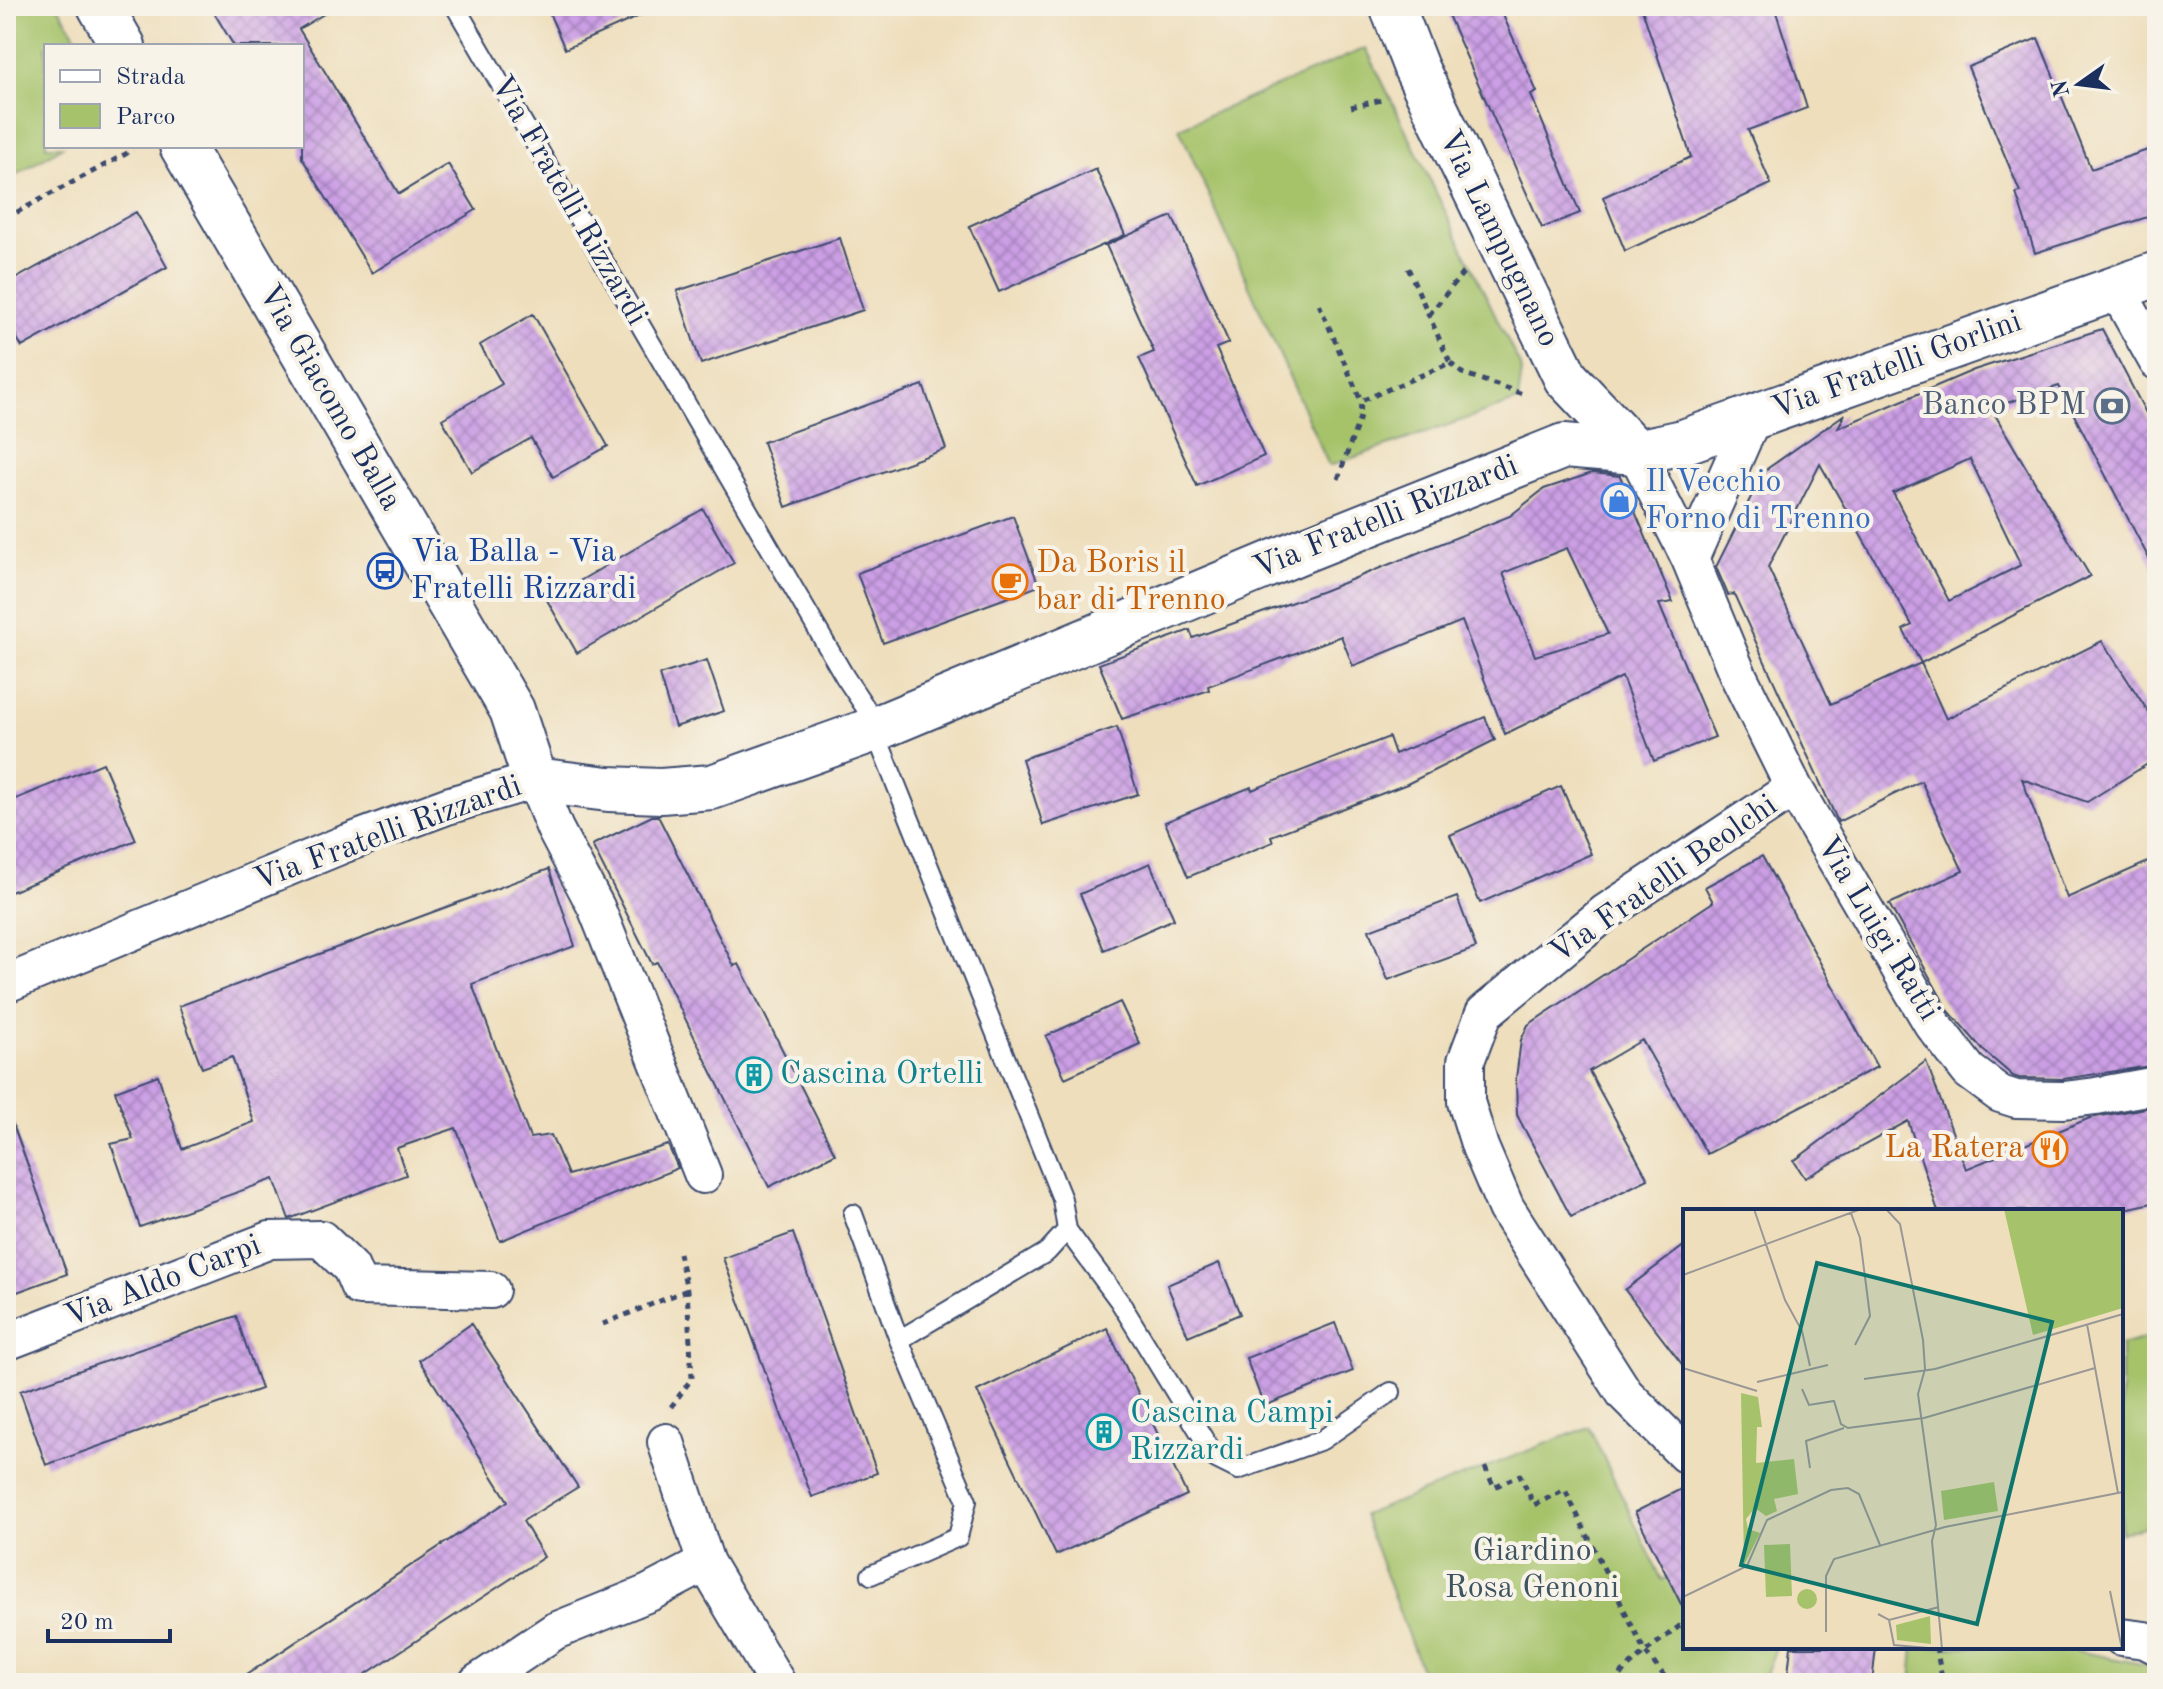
<svg xmlns="http://www.w3.org/2000/svg" width="2163" height="1689" font-family="'Old Standard TT',serif">
  <defs>
    <pattern id="building-cross-hatch" width="8" height="8" patternUnits="userSpaceOnUse" patternTransform="scale(2)"><rect width="8" height="8" fill="#cc9fe5"/><path d="M0 0l8 8M0 8l8-8" fill="none" stroke="#a582bd"/></pattern>
  </defs>
  <rect width="100%" height="100%" fill="#f7f3e8"/>
  <filter id="ink" filterUnits="userSpaceOnUse"><feTurbulence type="fractalNoise" baseFrequency=".0125" numOctaves="2"/><feDisplacementMap in="SourceGraphic" scale="16" xChannelSelector="R" yChannelSelector="G"/><feConvolveMatrix kernelMatrix="1 2 1 2 8 2 1 2 1" color-interpolation-filters="sRGB"/></filter>
  <filter id="wash" filterUnits="userSpaceOnUse"><feTurbulence type="fractalNoise" baseFrequency=".006" numOctaves="4" result="noise"/><feDisplacementMap in="SourceGraphic" scale="32" xChannelSelector="R" yChannelSelector="G"/><feGaussianBlur stdDeviation="1.8" result="paint"/><feColorMatrix in="noise" values="0 0 0 0 0 0 0 0 0 0 0 0 0 0 0 0 0 1.4 0 .05"/><feComposite in="paint" operator="in"/></filter>
  <g filter="url(#wash)">
    <rect width="100%" height="100%" fill="#eedebc"/>
    <path fill="#a6c36b" stroke="#607964" stroke-width="2" d="M6,6H58L81,46H46V146H63L6,181Z
      M1366,48L1522,370L1518,401L1329,466L1179,128Z
      M2157,1335V1523L2121,1533V1345Z
      M1589,1427L1662,1580L1685,1569V1647H1776L1763,1683H1426L1363,1515Z
      M1914,1647H2057L2157,1667V1683H1911Z"/>
    <g id="blocks">
      <path fill="url(#building-cross-hatch)" fill-rule="evenodd" d="M210,6H337L299,29L399,194L448,164L476,210L372,273L302,158V46H234Z
        M546,6H662L565,49Z
        M1444,6H1499L1537,92L1531,95L1580,213L1542,228Z
        M1641,6H1774L1807,108L1748,130L1771,184L1625,251L1603,197L1691,157Z
        M2038,38L2091,169L2157,147V214L2035,253L2016,193L2020,192L1968,67Z
        M1096,169L1125,235L999,292L969,226Z
        M136,212L167,267L22,347L6,318V284Z
        M1172,216L1229,343L1216,348L1264,456L1197,486L1139,358L1154,352L1106,245Z
        M840,238L863,310L701,364L677,291Z
        M533,314L608,446L553,477L531,438L472,472L442,419L502,384L480,345Z
        M2102,329L2157,434V574L2059,386L1991,408L2090,576L1921,663L1946,719L2102,641L2157,725V758L2087,802L2022,779L2067,898L2157,858V1065L2063,1079L2019,1078L2013,1076L1983,1050L1948,1010L1889,904L1963,871L1921,781L1838,822L1734,594L1728,595L1716,567L1764,471L1845,414L1838,428L1974,370ZM1970,459L2021,565L1949,601L1893,493ZM1820,464L1912,625L1903,630L1921,663L1831,704L1768,567Z
        M923,385L946,449L786,507L763,442Z
        M1592,473L1620,476L1673,602L1659,604L1715,737L1654,761L1622,677L1505,734L1462,621L1353,666L1341,636L1208,686L1209,690L1122,719L1099,664L1190,630L1193,638L1323,591L1510,516L1544,489ZM1567,548L1608,634L1535,656L1503,573Z
        M703,509L734,563L577,653L547,600Z
        M1013,516L1039,586L883,643L857,573Z
        M707,660L724,711L675,727L659,675Z
        M1485,717L1495,740L1407,784L1271,836L1273,842L1188,877L1165,822L1251,787L1252,790L1389,737L1395,754Z
        M1117,727L1138,794L1043,825L1022,759Z
        M103,763L136,840L6,894V803Z
        M1561,786L1591,854L1480,903L1450,835Z
        M652,816H658L734,966L739,964L835,1154L769,1187L657,962L652,964L592,845Z
        M1762,856L1877,1067L1707,1154L1642,1040L1589,1071L1648,1179L1571,1217L1517,1115L1516,1078L1521,1040L1528,1025L1713,902L1705,887Z
        M1150,863L1174,919L1104,950L1080,894Z
        M549,869L575,946L472,984L530,1138L551,1135L568,1175L668,1145L678,1168L500,1241L456,1128L397,1148L406,1175L289,1219L274,1179L140,1227L111,1144L133,1139L115,1091L158,1075L182,1149L254,1122L232,1057L202,1068L179,1006Z
        M1457,897L1476,948L1388,980L1369,930Z
        M1120,1002L1140,1044L1065,1078L1046,1036Z
        M1926,1061L1966,1169L2090,1118L2157,1106V1202L2116,1211H1938L1908,1121L1805,1178L1794,1161Z
        M10,1116L67,1274L6,1296V1117Z
        M793,1233L877,1473L812,1497L723,1258Z
        M1685,1245V1368L1625,1290Z
        M1219,1263L1240,1314L1188,1336L1167,1285Z
        M236,1316L261,1389L46,1465L20,1391Z
        M1335,1323L1353,1371L1264,1406L1246,1358Z
        M471,1324L578,1487L523,1521L544,1557L352,1683H234L508,1501L419,1360Z
        M1107,1328L1187,1495L1056,1555L977,1391Z
        M1685,1487V1612L1635,1512Z
        M1791,1647H1876L1872,1683H1787Z"/>
    </g>
  </g>
  <g filter="url(#ink)">
    <use href="#blocks" fill-opacity="0" stroke="#3b496c" stroke-width="2"/>
    <g fill="none" stroke-linecap="round" stroke-linejoin="round">
      <defs>
        <path id="lane" d="M455,6L845,677L865,707L1062,1199L1067,1230L1047,1252L899,1340L967,1501L958,1537L871,1575
          M853,1214L899,1340
          M1067,1230L1120,1302L1216,1459L1238,1470L1322,1440L1391,1392"/>
        <path id="street" d="M2116,288L2157,361
          M1636,452L1690,559L1738,675L1794,788L1931,1022L1969,1071L2000,1094L2016,1099L2064,1100L2096,1096L2157,1085
          M1690,559L1753,417
          M6,984L342,845L447,806L535,780L555,829L596,907L703,1175
          M6,1342L270,1240L321,1239L351,1268L359,1287L491,1290
          M666,1442L706,1563L777,1683
          M1685,1454L1625,1394L1506,1208L1480,1147L1466,1102V1061L1484,1013L1605,913L1794,788
          M2121,1637L2145,1640L2157,1646
          M477,1683L555,1631L649,1593L706,1563"/>
        <path id="secondary" d="M100,6L123,46
          M1392,6L1416,68L1566,378L1636,452
          M182,146L512,710L535,780L608,789L661,791L712,787L875,729L1301,551L1564,446L1636,452L1683,442L2157,274"/>
      </defs>
      <use href="#lane" stroke="#3b496c" stroke-width="22"/>
      <use href="#street" stroke="#3b496c" stroke-width="40"/>
      <use href="#secondary" stroke="#3b496c" stroke-width="48"/>
      <path stroke="#3b496c" stroke-width="5" stroke-dasharray="6 6" stroke-linecap="butt" d="M1351,107L1386,99
        M6,218L133,150
        M1319,304L1361,401L1450,363L1408,268
        M1429,315L1466,269
        M1450,363L1462,373L1526,395
        M1338,479L1360,417L1361,401
        M603,1324L687,1290
        M671,1407L692,1378L687,1290L679,1253
        M1485,1467L1494,1487L1520,1475L1534,1505L1565,1490L1645,1652L1670,1683
        M1936,1647L1943,1683
        M1611,1683L1645,1652L1685,1622"/>
      <use href="#lane" stroke="#fff" stroke-width="18"/>
      <use href="#street" stroke="#fff" stroke-width="36"/>
      <use href="#secondary" stroke="#fff" stroke-width="44"/>
    </g>
  </g>
  <defs>
    <symbol id="bank-ring" viewBox="-11 -11 22 22"><circle r="9.5" fill="#f7f3e8" stroke="#5c6f8a" stroke-width="1.5"/><path d="M-6-4H6V4H-6ZM0-2.3a2.3 2.3 0 1 0 0 4.6a2.3 2.3 0 1 0 0-4.6Z" fill="#5c6f8a"/></symbol>
    <symbol id="shop-ring" viewBox="-11 -11 22 22"><circle r="9.5" fill="#f7f3e8" stroke="#3f7fe0" stroke-width="1.5"/><path d="M-5-2.5h2.3a2.7 3.5 0 0 1 5.4 0H5L5.5 6h-11ZM-1.5-2.5h3a1.5 2.3 0 0 0-3 0Z" fill="#3f7fe0"/></symbol>
    <symbol id="bus-ring" viewBox="-11 -11 22 22"><circle r="9.5" fill="#f7f3e8" stroke="#1a4fb4" stroke-width="1.5"/><path d="M-5-6H5V4H4V6H2V4H-2V6H-4V4H-5ZM-3.5-4V0h7V-4ZM-3.5 1.2v1.5H-2V1.2ZM2 1.2v1.5H3.5V1.2Z" fill="#1a4fb4"/></symbol>
    <symbol id="cafe-ring" viewBox="-11 -11 22 22"><circle r="9.5" fill="#f7f3e8" stroke="#e8710a" stroke-width="1.5"/><path d="M-5.5-4.5H6V0H3Q3 3.5 0 3.5H-2.5Q-5.5 3.5-5.5 0ZM3-3.2v2h1.7v-2ZM-6 4.5H4V6H-6Z" fill="#e8710a"/></symbol>
    <symbol id="building-ring" viewBox="-11 -11 22 22"><circle r="9.5" fill="#f7f3e8" stroke="#0f9aa8" stroke-width="1.5"/><path d="M-4-6H4V6H1V3H-1V6H-4ZM-2.5-4.3h1.7v1.8h-1.7ZM.8-4.3h1.7v1.8H.8ZM-2.5-1h1.7V.8h-1.7ZM.8-1h1.7V.8H.8Z" fill="#0f9aa8"/></symbol>
    <symbol id="restaurant-ring" viewBox="-11 -11 22 22"><circle r="9.5" fill="#f7f3e8" stroke="#e8710a" stroke-width="1.5"/><path d="M-5-6h1v4h1v-4h1v4h1v-4h1v5L-1.5 .5V6h-2V.5L-5-1ZM5-6V6H3V1.5H1.5Q1.5-4 5-6Z" fill="#e8710a"/></symbol>
  </defs>
  <g fill-rule="evenodd">
    <use href="#bank-ring" x="2092" y="386" width="40" height="40"/>
    <use href="#shop-ring" x="1599" y="481" width="40" height="40"/>
    <use href="#bus-ring" x="365" y="551" width="40" height="40"/>
    <use href="#cafe-ring" x="990" y="562" width="40" height="40"/>
    <use href="#building-ring" x="734" y="1055" width="40" height="40"/>
    <use href="#restaurant-ring" x="2030" y="1129" width="40" height="40"/>
    <use href="#building-ring" x="1084" y="1412" width="40" height="40"/>
  </g>
  <g text-anchor="middle" dominant-baseline="central" stroke-width="8" stroke-linejoin="round" paint-order="stroke">
    <g font-size="32" fill="#1b2f5e" stroke="#f7f3e8">
      <text transform="translate(568 201) rotate(60)">Via Fratelli Rizzardi</text>
      <text transform="translate(1498 239) rotate(64)">Via Lampugnano</text>
      <text transform="translate(1897 366) rotate(-20)">Via Fratelli Gorlini</text>
      <text transform="translate(329 398) rotate(60)">Via Giacomo Balla</text>
      <text transform="translate(1386 518) rotate(-22)">Via Fratelli Rizzardi</text>
      <text transform="translate(388 834) rotate(-20)">Via Fratelli Rizzardi</text>
      <text transform="translate(1664 880) rotate(-35)">Via Fratelli Beolchi</text>
      <text transform="translate(1877 929) rotate(59)">Via Luigi Ratti</text>
      <text transform="translate(163 1282) rotate(-21)">Via Aldo Carpi</text>
    </g>
    <g font-size="32" fill="#4e5e75" stroke="#f7f3e8" text-anchor="end">
      <text x="2086" y="406">Banco BPM</text>
    </g>
    <g font-size="32" fill="#366cbe" stroke="#f7f3e8" text-anchor="start">
      <text x="1645" y="483">Il Vecchio<tspan x="1645" dy="37">Forno di Trenno</tspan></text>
    </g>
    <g font-size="32" fill="#164399" stroke="#f7f3e8" text-anchor="start">
      <text x="411" y="553">Via Balla - Via<tspan x="411" dy="37">Fratelli Rizzardi</tspan></text>
    </g>
    <g font-size="32" fill="#c56008" stroke="#f7f3e8" text-anchor="start">
      <text x="1036" y="564">Da Boris il<tspan x="1036" dy="37">bar di Trenno</tspan></text>
      <text x="2024" y="1149" text-anchor="end">La Ratera</text>
    </g>
    <g font-size="32" fill="#0d838f" stroke="#f7f3e8" text-anchor="start">
      <text x="780" y="1075">Cascina Ortelli</text>
      <text x="1130" y="1414">Cascina Campi<tspan x="1130" dy="37">Rizzardi</tspan></text>
    </g>
    <g font-size="32" fill="#3e5461" stroke="#f7f3e8">
      <text x="1532" y="1552">Giardino<tspan x="1532" dy="37">Rosa Genoni</tspan></text>
    </g>
  </g>
  <g transform="translate(1683 1209)">
    <rect width="440" height="440" fill="#eedebc"/>
    <path d="M321,0H440V99L350,126ZM58,184L75,188L79,218H74L73,254L111,250L115,285L91,290L94,302L83,307L72,299L63,310L65,320L77,324L61,356ZM311,273L315,302L261,311L258,282ZM107,335L109,387L83,388L81,336ZM114 390a10 10 0 1 1 20 0a10 10 0 1 1-20 0Z" fill="#a6c36b"/>
    <path d="M247,407L248,435L214,431L213,416Z" fill="#a6c36b"/>
    <path fill="none" stroke="#9a9896" stroke-width="2" d="M71,0L102,91L119,122L127,157M203,0L217,15L240,131L242,160L235,185L253,316L249,332L259,440M168,4L177,29L187,107L172,136M0,66L178,0M404,115L435,284M0,159L74,182M181,170L252,160L440,105M74,173L145,156M119,180L126,196L151,192L158,215L165,219L241,209L412,159M127,259L123,232L161,219M427,382L439,440M0,388L64,357L84,311L148,281L165,279L176,285L197,336M195,405L206,411L256,398M206,411L211,436L256,440M143,423V367L151,350L262,318L440,283"/>
    <path fill="#0f766e" fill-opacity="0.15" stroke="#0f766e" stroke-width="4" d="M134,54L369,113L294,415L58,356Z"/>
    <rect width="440" height="440" fill="none" stroke="#1b2f5e" stroke-width="4"/>
  </g>
  <rect width="2163" height="1689" fill="none" stroke="#f7f3e8" stroke-width="32"/>
  <rect x="44" y="44" width="260" height="104" fill="#f7f3e8" stroke="#9fa5b1" stroke-width="2"/>
  <rect x="60" y="70" width="40" height="12" fill="#ffffff" stroke="#9fa5b1" stroke-width="2"/>
  <text x="116" y="84" font-size="24" fill="#1b2f5e">Strada</text>
  <rect x="60" y="104" width="40" height="24" fill="#a6c36b" stroke="#9fa5b1" stroke-width="2"/>
  <text x="116" y="124" font-size="24" fill="#1b2f5e">Parco</text>
  <g transform="translate(2079 84) rotate(256)" stroke="#f7f3e8" stroke-width="6" paint-order="stroke">
  <path d="M0-6L14 30L0 20L-14 30Z" fill="#1b2f5e"/>
  <text y="-12" font-size="22" font-weight="bold" text-anchor="middle" fill="#1b2f5e">N</text>
  </g>
  <path d="M48 1629v12h122v-12" fill="none" stroke="#1b2f5e" stroke-width="4"/>
  <text x="60" y="1629" font-size="24" fill="#1b2f5e" stroke="#f7f3e8" stroke-width="6" paint-order="stroke">20 m</text>
</svg>
